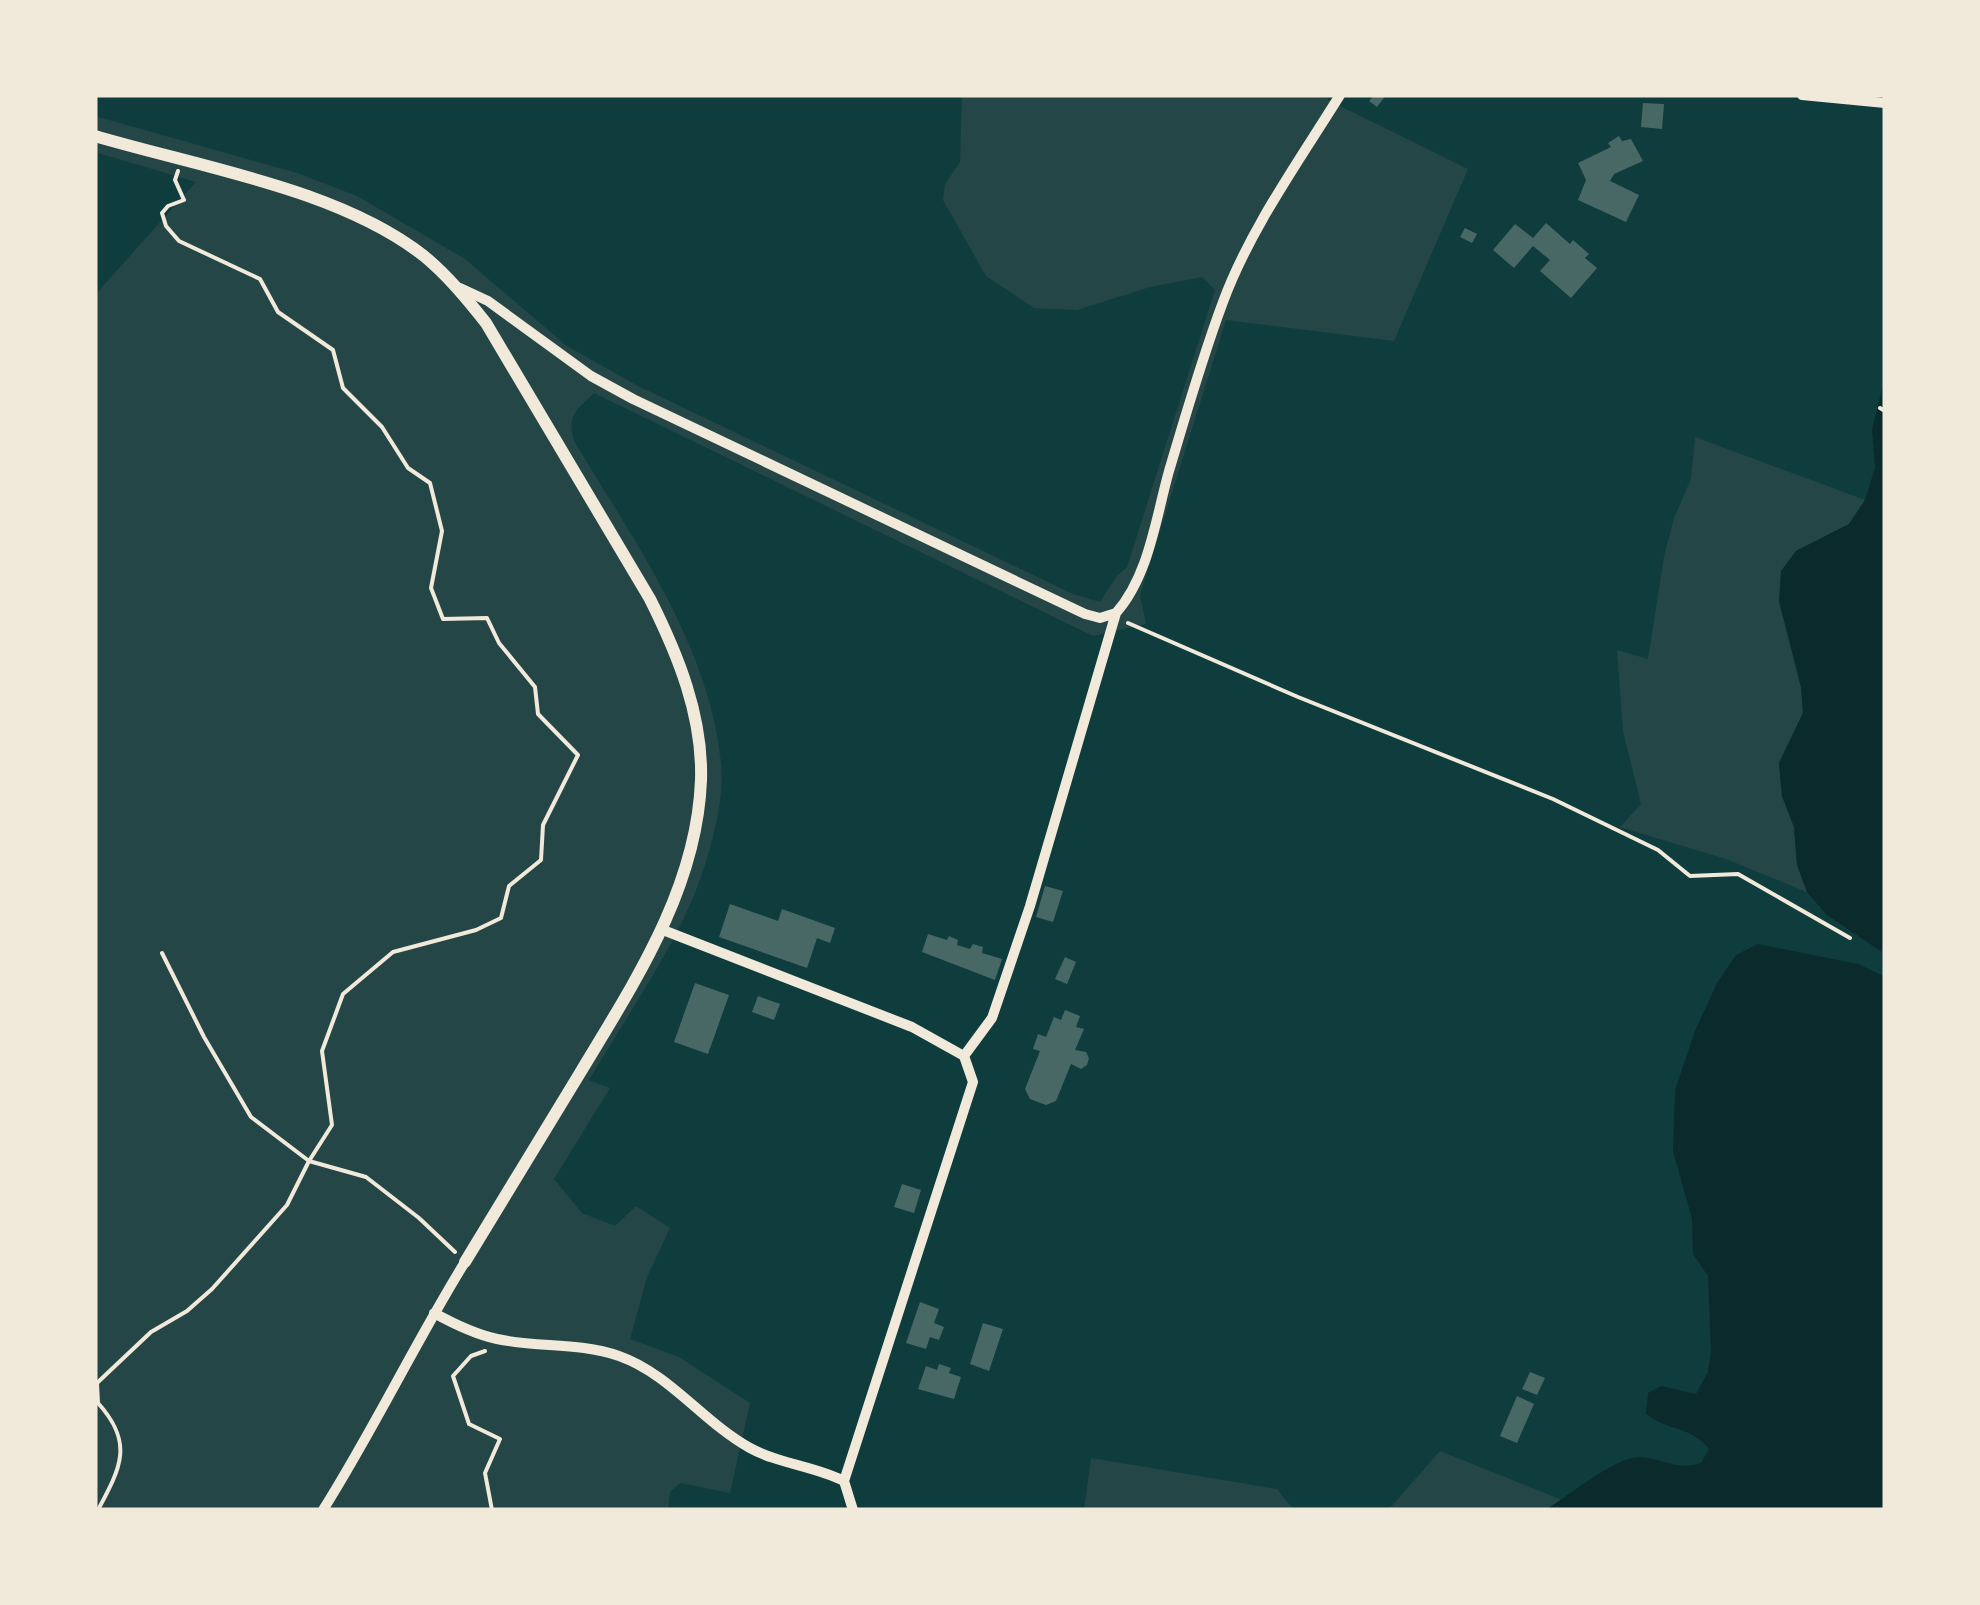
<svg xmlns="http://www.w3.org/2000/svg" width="1980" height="1605" font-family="'Crimson Pro',serif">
  <rect width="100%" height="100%" fill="#0f3d3e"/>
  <path fill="#244646" d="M962,95H1325L1330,101L1468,169L1394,341L1226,320L1140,595L1146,624L1093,636L594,393C575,412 567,414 574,441C634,541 709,644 721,763C726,803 705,873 688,909C661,968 622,1024 589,1080L610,1088L554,1179L582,1213L615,1226L636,1206L670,1228L647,1277L630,1339L679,1357L750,1403L730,1493L680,1483L670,1492L668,1510H95V295L196,182L95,152V116L297,173L357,196L465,259L567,346L638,386L1073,594L1100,602L1116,577L1127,567L1215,290L1202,277L1150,287L1077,310L1034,308L986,276L943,200L945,184L960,162Z
    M1695,437L1865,500L1849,524L1796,551L1779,601L1801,687L1803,713L1779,763L1782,796L1794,827L1797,865L1807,892L1726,859L1620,827L1641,804L1623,731L1617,650L1648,659L1664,557L1674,518L1691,479Z
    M1440,1451L1562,1500L1545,1510H1388Z
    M1091,1458L1277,1489L1294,1510H1084Z"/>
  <path fill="#0a2a2b" d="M1884,380L1885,381V954L1827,915L1807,892L1797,865L1794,827L1782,796L1779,763L1803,713L1801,687L1779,601L1781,571L1796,551L1849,524L1865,500L1875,468L1872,430Z
    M1758,944L1858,964L1885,977V1510H1545C1567,1497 1617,1455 1641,1457C1664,1459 1677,1471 1701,1463L1709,1449C1690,1425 1669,1432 1646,1414L1648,1393L1661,1386L1696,1394L1708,1372L1711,1351L1708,1276L1693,1254L1692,1219L1673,1151L1675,1090L1695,1031L1717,983L1736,955Z"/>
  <path fill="#486865" d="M1374,95H1386L1377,107L1369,101Z
    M1643,103L1664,104L1662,129L1641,127Z
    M1619,136L1622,141L1631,139L1643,161L1614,174L1610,181L1639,195L1626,222L1578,200L1586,180L1578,163L1611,147L1608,143Z
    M1546,223L1570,244L1573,240L1589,254L1585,258L1597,268L1571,298L1540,271L1550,260L1533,246L1514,268L1493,250L1515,224L1533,238Z
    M1465,228L1477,234L1472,243L1460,237Z
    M1045,886L1063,891L1053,922L1036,917Z
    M730,904L778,921L782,909L835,928L830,943L817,938L807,968L719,937Z
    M928,934L947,940L949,936L958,940L957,945L970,949L973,944L983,947L982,953L1002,959L995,980L922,952Z
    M1065,957L1076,962L1067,984L1055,979Z
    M695,983L729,995L708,1054L674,1042Z
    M758,996L780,1004L774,1020L752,1012Z
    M1065,1010L1080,1016L1076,1027L1084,1029L1075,1050L1086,1052L1089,1058L1087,1065L1081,1069L1071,1064L1056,1101L1046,1105L1030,1099L1025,1089L1040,1051L1033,1049L1038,1034L1046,1037L1054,1017L1061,1020Z
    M902,1184L921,1190L914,1213L894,1207Z
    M920,1302L939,1309L934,1323L944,1327L939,1340L930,1337L926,1349L906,1343Z
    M983,1323L1003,1329L989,1371L970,1364Z
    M939,1364L951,1368L949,1373L961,1377L954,1399L918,1389L926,1366L937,1370Z
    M1530,1372L1545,1378L1537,1395L1522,1389Z
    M1517,1396L1534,1404L1517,1443L1500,1436Z"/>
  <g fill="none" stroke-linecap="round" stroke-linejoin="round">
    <path stroke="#f1e9da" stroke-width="4" d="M1880,408L1885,411
      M1128,623L1298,697L1553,799L1658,850L1690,876L1738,874L1850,938
      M162,953L204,1037L251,1117L309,1161L366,1177L419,1218L455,1252
      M485,1351L471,1356L453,1376L469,1424L500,1439L485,1473L492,1510
      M98,1510C121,1467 134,1443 98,1403L97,1383L151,1332L187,1311L212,1289L287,1205L309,1161L332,1125L322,1051L343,994L393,952L476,930L501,918L509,886L541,860L543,825L578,755L538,714L535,687L499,643L487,618L443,619L431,588L442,531L430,483L408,468L382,427L343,388L333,350L278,312L260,279L179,241L166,226L162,213L168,206L184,200L175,180L178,171"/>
    <path stroke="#f1e9da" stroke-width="10" d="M1802,95L1885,103
      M460,288L488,301L591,376L633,399L1085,614L1100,618L1116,613
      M663,930L912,1027L964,1056
      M434,1313C454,1324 474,1334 497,1339C538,1348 578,1342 619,1356C670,1374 703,1422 750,1448C779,1464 814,1466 844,1481L853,1510
      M844,1481L973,1082L964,1056L992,1018L1030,906L1116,613C1149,576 1156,517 1169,471C1186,414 1202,358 1223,302C1250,229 1299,161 1340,95
      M323,1510C374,1429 415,1343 465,1262"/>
    <path stroke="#f1e9da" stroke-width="12" d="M95,136C199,167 339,189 424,256C448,276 467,299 486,323L650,599C678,655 703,716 701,780C697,889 634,983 580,1073C542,1136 503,1199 465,1262"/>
  </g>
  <rect width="1980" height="1605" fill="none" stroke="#f1e9da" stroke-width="195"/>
</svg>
